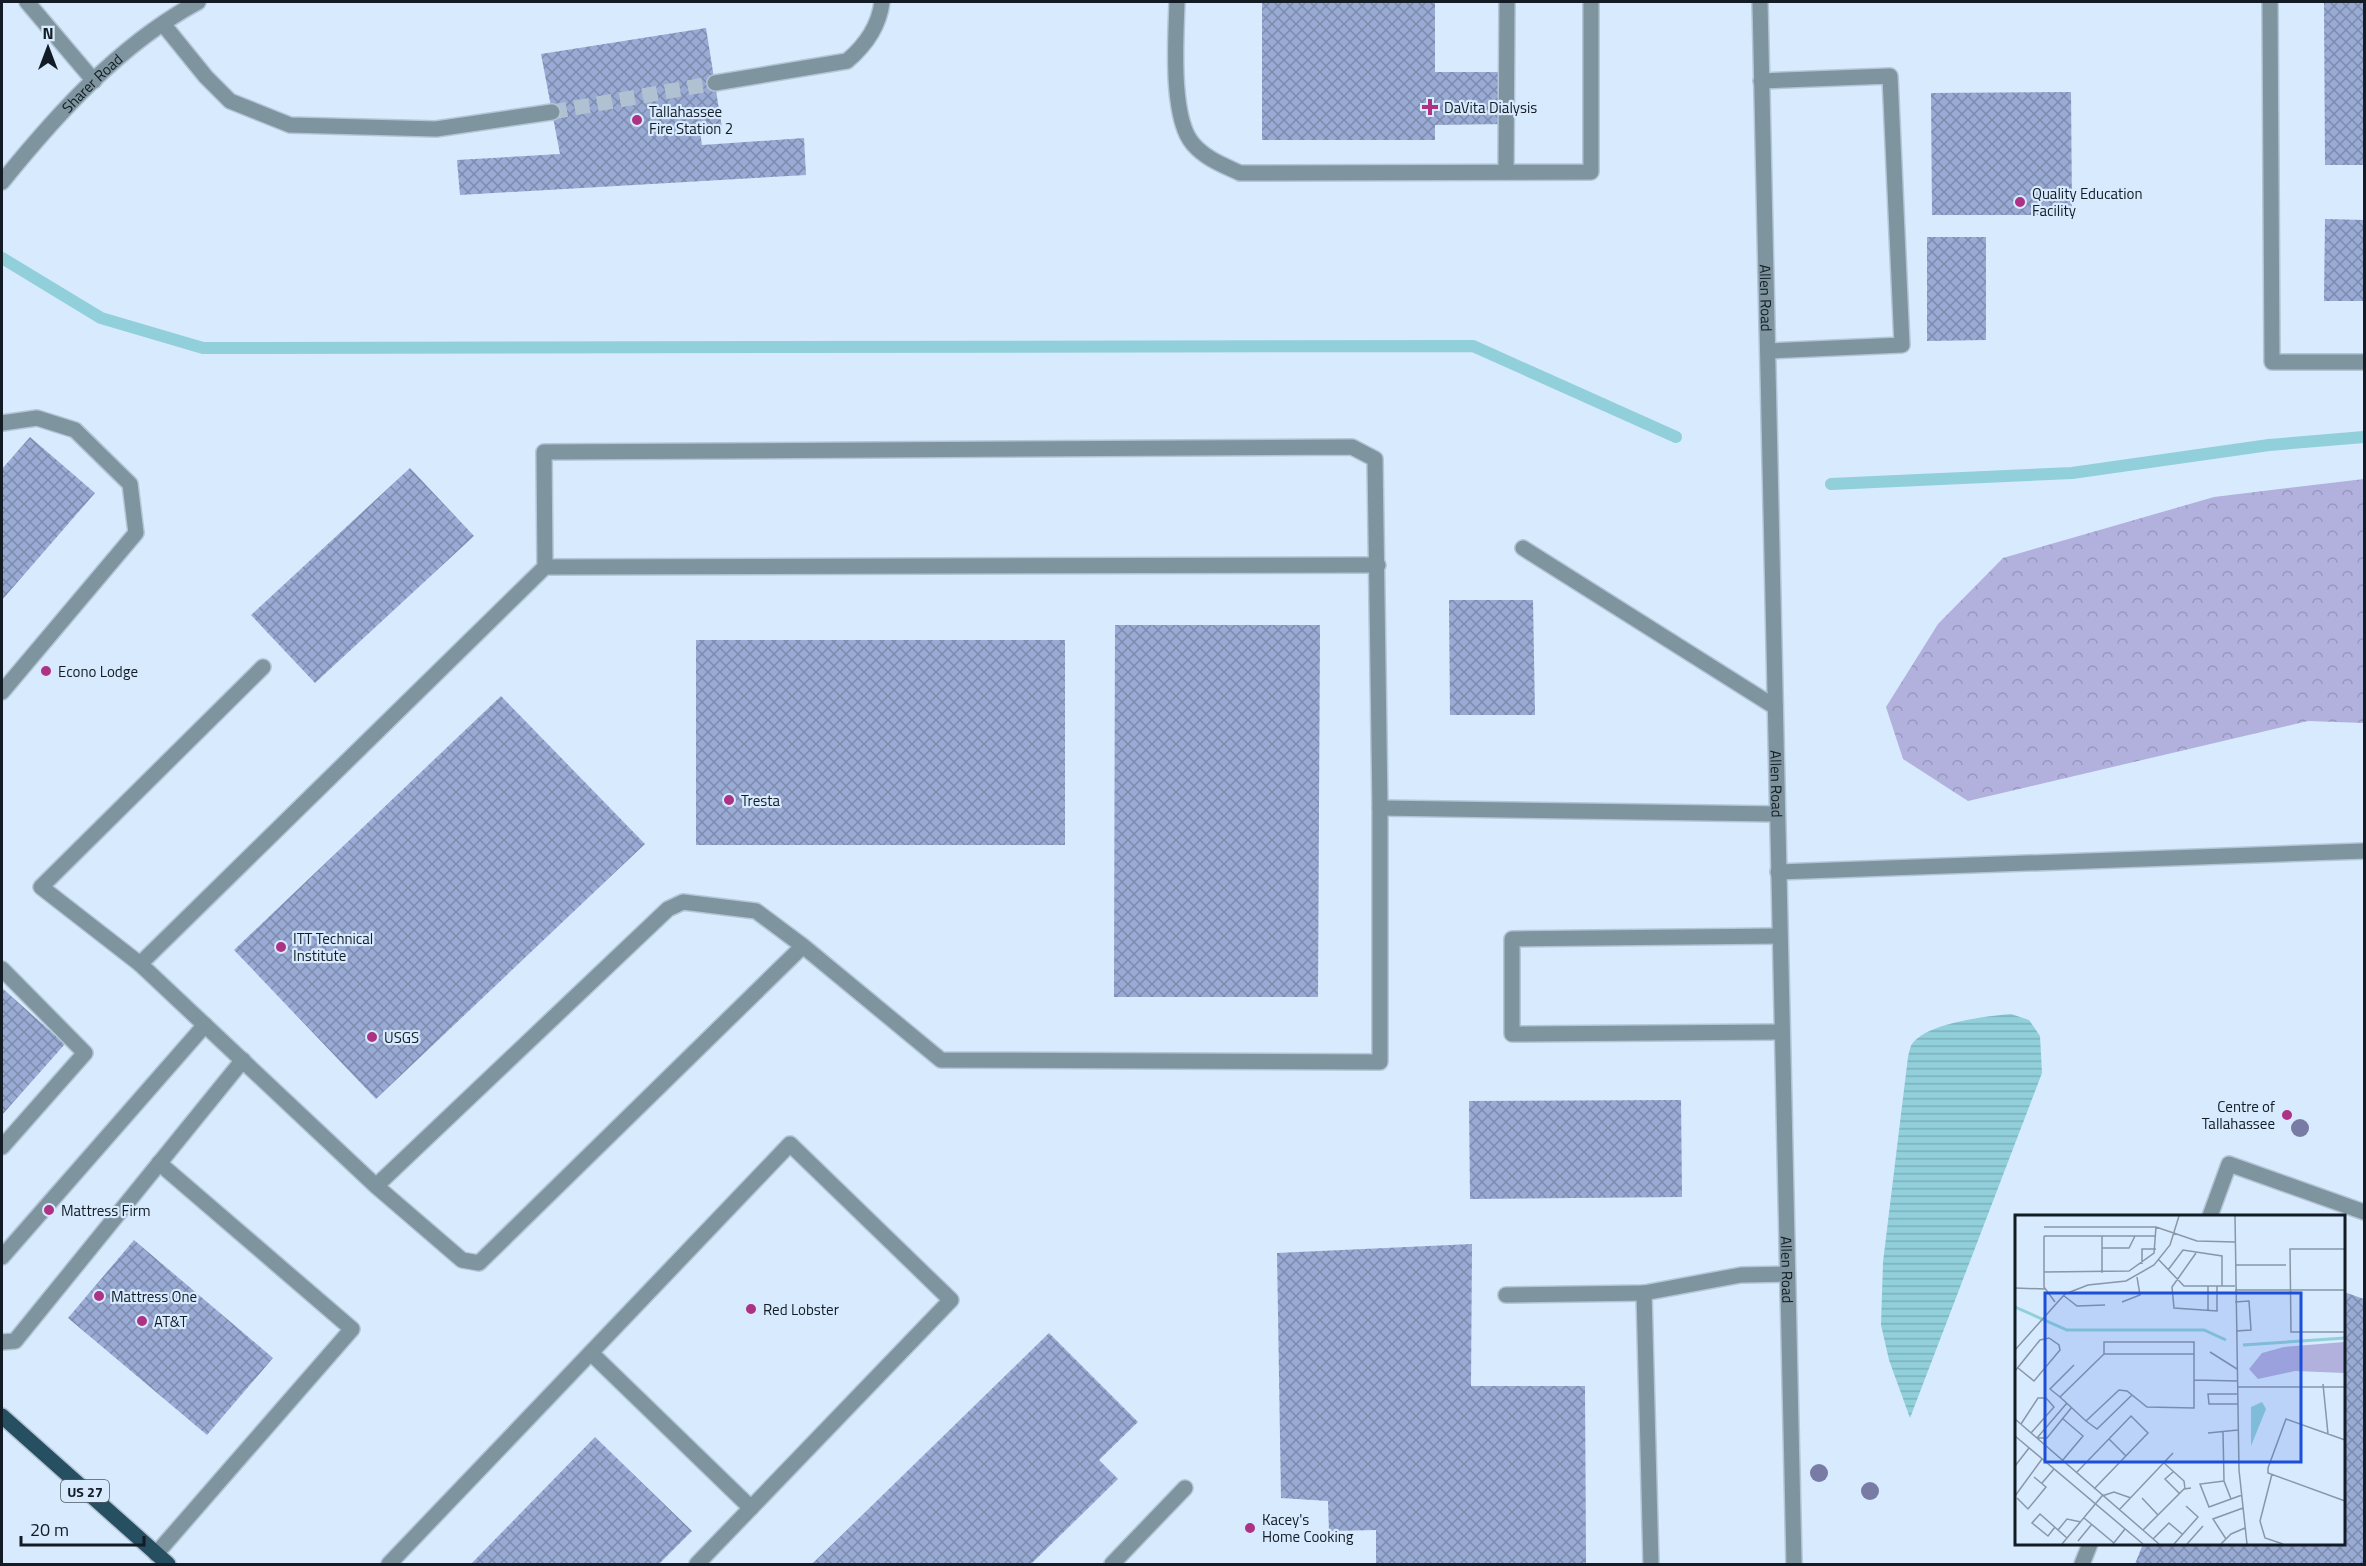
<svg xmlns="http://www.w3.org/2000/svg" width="2366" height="1566" font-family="'Titillium Web',sans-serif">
  <defs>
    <pattern id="forest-crowns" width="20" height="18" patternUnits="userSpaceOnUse" patternTransform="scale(1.5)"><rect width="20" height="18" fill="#b2b0dd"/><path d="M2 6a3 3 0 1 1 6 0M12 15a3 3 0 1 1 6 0" fill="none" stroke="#9897be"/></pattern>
    <pattern id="water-rules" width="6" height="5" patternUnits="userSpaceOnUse" patternTransform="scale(1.5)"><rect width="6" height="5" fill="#91cfda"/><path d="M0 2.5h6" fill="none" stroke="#7cb1bb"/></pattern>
    <pattern id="building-cross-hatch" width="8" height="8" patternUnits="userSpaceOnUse" patternTransform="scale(1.5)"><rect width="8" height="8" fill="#99aad4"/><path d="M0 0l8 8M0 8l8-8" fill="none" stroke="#7c8aac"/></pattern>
  </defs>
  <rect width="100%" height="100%" fill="#d7eafe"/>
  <path fill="url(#forest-crowns)" d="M2364,479V723L2308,721L1968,801L1903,759L1886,707L1938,624L2003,558L2214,497Z"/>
  <path fill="url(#water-rules)" d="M2011,1014L2029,1020L2040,1036L2042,1073L1910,1418L1889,1360L1881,1325L1883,1262L1908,1057C1909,1053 1910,1047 1912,1044C1927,1023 1987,1016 2011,1014Z"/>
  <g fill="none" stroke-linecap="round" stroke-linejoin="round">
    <path stroke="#91cfda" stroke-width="12" d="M2,258L101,318L203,348L1473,346L1676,437
      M1831,484L2072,473L2269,445L2364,437"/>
  </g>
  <path fill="url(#building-cross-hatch)" d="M1262,2H1435V72H1508L1509,124L1435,125V140H1262Z
    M2324,2H2364V165H2325Z
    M706,28L722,128L700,132L702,145L804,138L806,175L460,195L457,160L560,154L541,54Z
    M2071,92L2072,215H1932L1931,93Z
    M2325,219L2364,220V301H2324Z
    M1927,237H1986V340L1927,341Z
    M30,437L95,493L2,600V469Z
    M410,468L474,536L315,683L251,615Z
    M1449,600H1533L1535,715H1450Z
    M1115,625H1320L1318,997H1114Z
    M696,640H1065V845H696Z
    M501,696L645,844L376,1099L234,950Z
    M2,988L65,1044L2,1115Z
    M1681,1100L1682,1197L1470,1199L1469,1101Z
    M134,1240L273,1358L207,1435L68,1318Z
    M1472,1244L1471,1386H1585L1586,1564H1376V1530L1329,1531L1328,1501L1281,1498L1277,1253Z
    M2344,1292L2364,1299V1564H2135L2143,1544H2344Z
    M1049,1333L1138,1422L1099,1460L1118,1479L1031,1564H812Z
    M595,1437L692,1531L659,1564H471Z"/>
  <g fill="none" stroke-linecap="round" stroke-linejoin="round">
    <path stroke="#b0c1d2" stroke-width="15" stroke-dasharray="15 8" stroke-linecap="butt" d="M552,112L715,83"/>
    <defs>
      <g id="minor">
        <path d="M27,2L94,81"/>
        <path d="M1177,2C1176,36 1170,118 1193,144C1206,159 1223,165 1240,173L1591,172V2"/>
        <path id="s1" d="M1760,2L1794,1564"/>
        <path d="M2270,2L2272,362H2364"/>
        <path d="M163,24L206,77L230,101L290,125L436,129L552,112"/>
        <path d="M1761,81L1890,76L1902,345L1768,351"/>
        <path d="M715,83L847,61C866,45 879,26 882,2"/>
        <path d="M1506,172L1507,2"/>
        <path id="s2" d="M2,182C57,114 120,44 198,2"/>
        <path d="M2,423L37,418L75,430L130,484L136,533L2,692"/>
        <path d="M1523,548L1775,707"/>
        <path d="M545,567L1378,565"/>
        <path d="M1380,808L1776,814"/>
        <path d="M1778,872L2364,851"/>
        <path d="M1779,936L1512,939V1034L1781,1032"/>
        <path d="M140,964L41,887L263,667"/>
        <path d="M2,969L85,1053L2,1147"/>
        <path d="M376,1186L668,909L683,902L756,911L803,946L941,1060L1380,1062V808L1375,459L1352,447L544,452L545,567L140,964L376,1186L462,1260L479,1263L803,946"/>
        <path d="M2210,1216L2229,1164L2364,1212"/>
        <path d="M2,1257L205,1025"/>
        <path d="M1644,1293L1651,1564"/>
        <path d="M1506,1295L1644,1293L1741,1275L1787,1274"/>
        <path d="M2,1342L15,1341L243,1060"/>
        <path d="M591,1353L751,1508"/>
        <path d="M156,1554L352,1329L159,1163"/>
        <path d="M389,1564L790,1144L951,1300L697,1564"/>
        <path d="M1112,1564L1185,1488"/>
        <path d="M2082,1564L2090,1544"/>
      </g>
      <path id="major" d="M2,1416L168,1564"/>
    </defs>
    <use href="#minor" stroke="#b4c5d7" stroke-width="18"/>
    <use href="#major" stroke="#b4c5d7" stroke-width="18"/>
    <use href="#minor" stroke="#7e949e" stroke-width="15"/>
    <use href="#major" stroke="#264f61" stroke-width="15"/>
  </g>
  <g fill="#787ba3">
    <circle cx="2300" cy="1128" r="9"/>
    <circle cx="1819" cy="1473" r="9"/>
    <circle cx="1870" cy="1491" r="9"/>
  </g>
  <g fill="#ad3284" stroke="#d7eafe" stroke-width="2">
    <path d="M1427 98h6v6h6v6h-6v6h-6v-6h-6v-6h6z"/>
    <circle cx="637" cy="120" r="6"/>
    <circle cx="2020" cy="202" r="6"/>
    <circle cx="46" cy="671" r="6"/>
    <circle cx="729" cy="800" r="6"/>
    <circle cx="281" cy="947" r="6"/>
    <circle cx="372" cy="1037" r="6"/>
    <circle cx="2287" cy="1115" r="6"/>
    <circle cx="49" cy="1210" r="6"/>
    <circle cx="99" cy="1296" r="6"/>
    <circle cx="751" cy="1309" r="6"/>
    <circle cx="142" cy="1321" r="6"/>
    <circle cx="1250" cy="1528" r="6"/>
  </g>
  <g text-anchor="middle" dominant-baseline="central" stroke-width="4.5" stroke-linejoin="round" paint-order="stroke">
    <rect fill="#d7eafe" stroke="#4e5965" stroke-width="1.5" x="61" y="1480" width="48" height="22" rx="4.5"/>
    <g font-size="14" font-weight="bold" fill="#131b24">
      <text x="85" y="1491">US 27</text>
    </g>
    <g font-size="15" fill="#131b24" stroke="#d7eafe">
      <text stroke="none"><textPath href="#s2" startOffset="134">Sharer Road</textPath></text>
      <text stroke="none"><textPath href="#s1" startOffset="296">Allen Road</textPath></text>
      <text stroke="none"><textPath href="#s1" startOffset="782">Allen Road</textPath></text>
      <text stroke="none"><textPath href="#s1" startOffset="1268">Allen Road</textPath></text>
    </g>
    <g font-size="15" fill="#131b24" stroke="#d7eafe" text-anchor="start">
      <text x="1444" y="107">DaVita Dialysis</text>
      <text x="649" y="111">Tallahassee<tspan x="649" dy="17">Fire Station 2</tspan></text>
      <text x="2032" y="193">Quality Education<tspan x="2032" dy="17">Facility</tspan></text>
      <text x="58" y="671">Econo Lodge</text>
      <text x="741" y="800">Tresta</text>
      <text x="293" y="938">ITT Technical<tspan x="293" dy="17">Institute</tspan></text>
      <text x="384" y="1037">USGS</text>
      <text x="2275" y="1106" text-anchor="end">Centre of<tspan x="2275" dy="17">Tallahassee</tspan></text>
      <text x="61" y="1210">Mattress Firm</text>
      <text x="111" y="1296">Mattress One</text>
      <text x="763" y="1309">Red Lobster</text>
      <text x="154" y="1321">AT&amp;T</text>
      <text x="1262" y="1519">Kacey's<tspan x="1262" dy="17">Home Cooking</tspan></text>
    </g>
  </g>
  <g transform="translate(2015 1215)">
    <rect width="330" height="330" fill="#d7eafe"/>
    <path d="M330,127V158L280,156L243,164L234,154L247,138L269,132Z" fill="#b2b0dd"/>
    <path d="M247,187L251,194L236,231V192Z" fill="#91cfda"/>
    <path fill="none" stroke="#91cfda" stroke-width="3" d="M0,92L52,115H189L211,125M228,130L330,123"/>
    <path fill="none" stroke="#8997a7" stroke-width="1.5" d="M220,1L224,255L232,329M29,12H141L182,26L220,27M29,21H141M29,21V72L40,87M87,33H114L120,21M330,34H275L276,117H330M181,38L157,72L159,93L202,96V71M144,45L169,71H220M127,49V34H141M220,50H271M153,55L168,35L207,41V71M29,57L114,56L139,38L141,12M87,58V21M0,73L30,74M220,75H330M48,80L62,91L90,90M107,87L125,80L122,62M220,87L234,86L236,115L221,116M193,96V71M0,135L50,79L73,70L111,66L139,50L155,30L164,1M195,137L222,154M89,139H179M0,156L25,125L34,123L44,130L45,135L19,166L3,153M179,165L222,166M308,169L313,219M222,172H330M222,179H193L194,189H223M45,182L35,174L59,150M0,204L144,329M71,206L104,175L112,176L132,192L179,193V127H89V139L45,182L71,206L82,214L117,180M6,209L23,183H31L39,192L16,218M208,217L209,266L216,284M193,218L223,215M0,221L128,329M22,223H32L57,192M22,223L52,188M94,224L111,241M330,225L271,204L253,253V258L330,286M47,246L68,221L47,203M149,248L169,266L170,274M0,251L14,233M158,257L150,264L165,279M61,258L116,201L133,218L79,274M257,259L245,306L250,323L268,329M209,266L185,269L194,292L227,280M27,268L39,254M0,281L27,244M2,283L13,294L31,272L19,262M127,283L143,300M104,295L158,238M69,303L99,328M40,312L33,321L17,308L25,299L52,323M43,315L52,304L66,307M128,315L169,274L176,273M138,324L154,308L167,319M211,324L198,304L228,293M63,326L77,309M47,329L87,281L99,277L116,283M98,329L110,314M159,329L183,302L171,291M172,329L188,311M206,329L216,319L230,313"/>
    <path fill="#1d4ed8" fill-opacity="0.15" stroke="#1d4ed8" stroke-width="3" d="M30,78H286V247H30Z"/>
    <rect width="330" height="330" fill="none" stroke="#131b24" stroke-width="3"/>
  </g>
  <rect width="2366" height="1566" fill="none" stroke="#131b24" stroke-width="6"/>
  <g transform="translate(48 48)" stroke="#d7eafe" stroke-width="4.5" paint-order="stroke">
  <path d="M0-4.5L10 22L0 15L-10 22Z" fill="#131b24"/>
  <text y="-9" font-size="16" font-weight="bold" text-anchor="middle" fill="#131b24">N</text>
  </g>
  <path d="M21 1536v9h123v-9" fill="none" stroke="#131b24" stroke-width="3"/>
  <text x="30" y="1536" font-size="18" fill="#131b24" stroke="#d7eafe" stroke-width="4.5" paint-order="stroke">20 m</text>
</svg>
